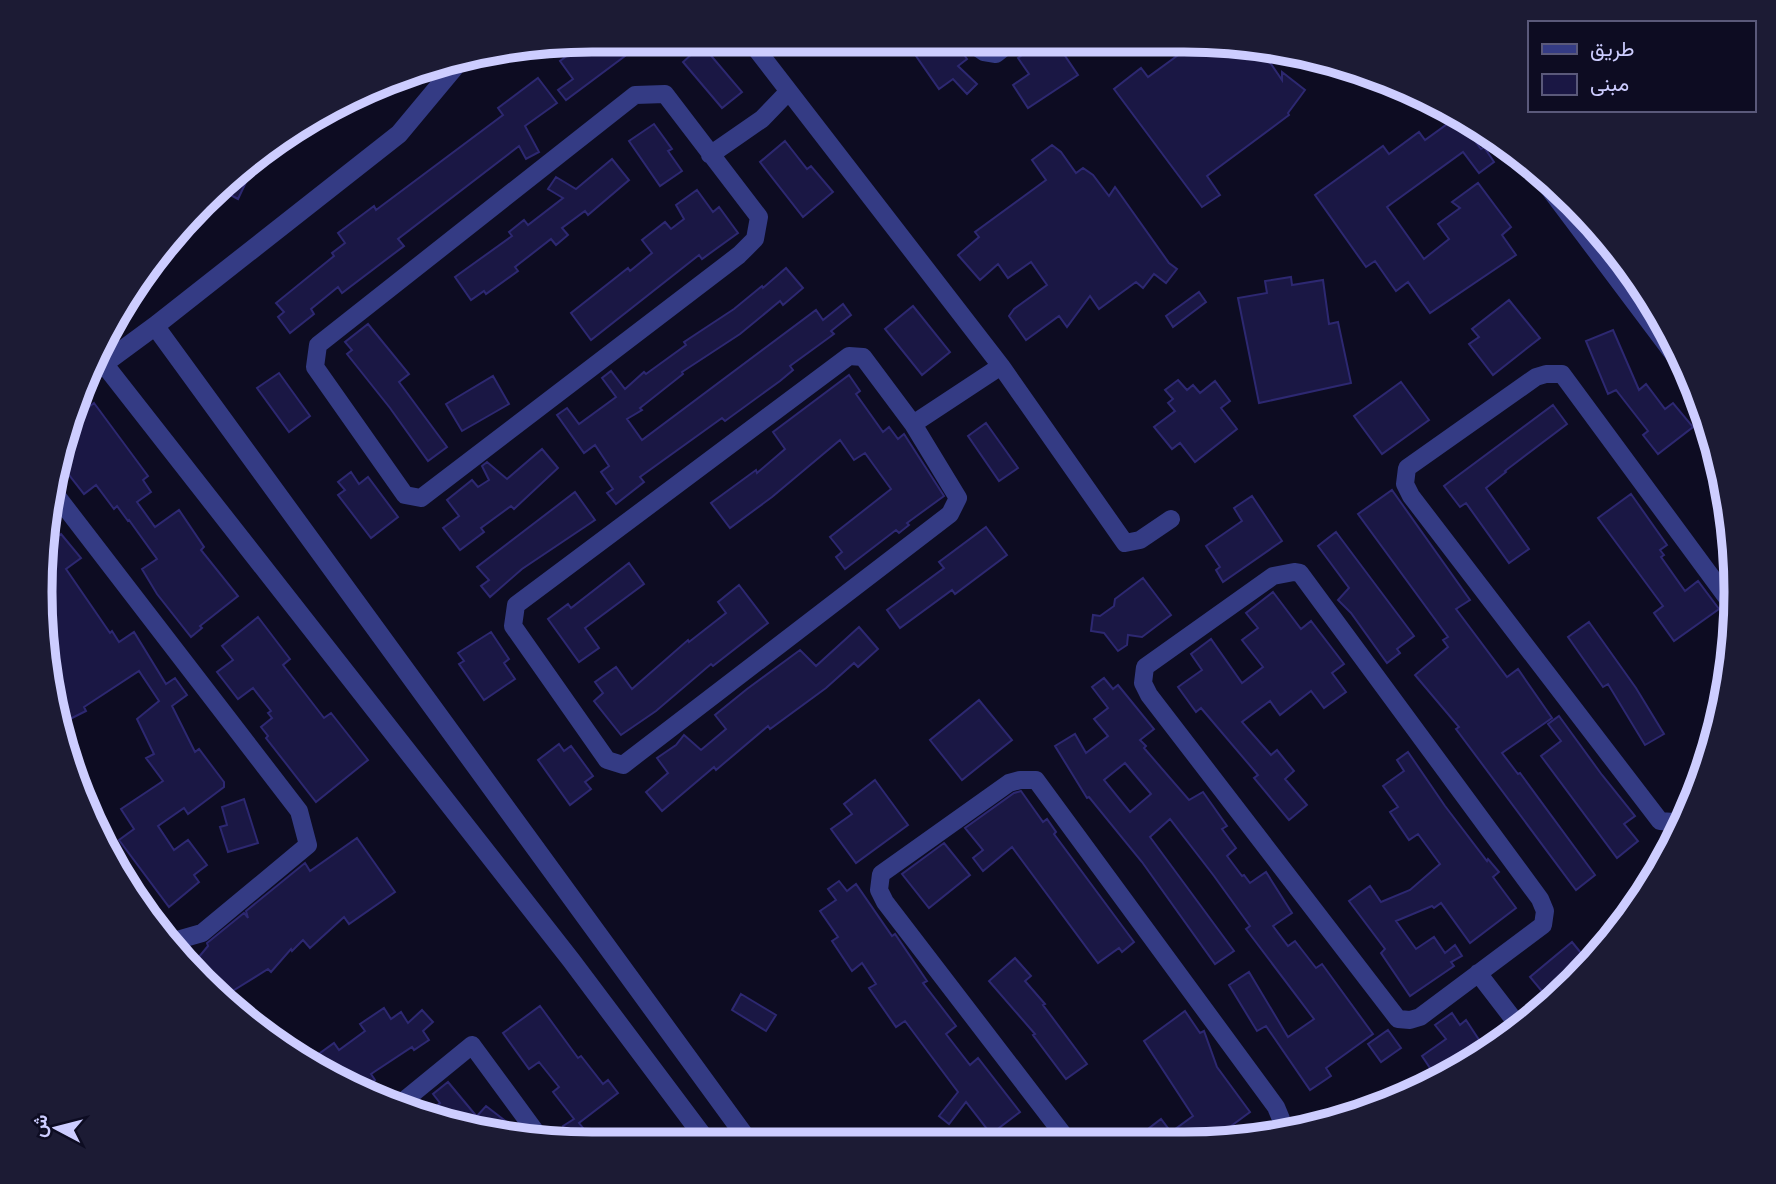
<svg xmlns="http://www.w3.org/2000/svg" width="1776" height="1184" font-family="Quicksand,Vazirmatn,sans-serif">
  <rect width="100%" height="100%" fill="#0d0c22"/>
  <path fill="#1a1744" stroke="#2d2871" stroke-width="2" fill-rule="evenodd" d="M614,40L625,56L566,100L558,90L573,79L560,61L587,41Z
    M907,43H956L967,59L958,66L977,84L967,94L953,79L939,89Z
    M1039,43L1057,44L1078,75L1028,108L1013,85L1029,74L1018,58Z
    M702,45L742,92L722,108L683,62Z
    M1192,45H1236L1247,59L1256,52L1271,64L1282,80V72L1305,90L1288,113L1289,115L1207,176L1220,195L1202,207L1114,89L1141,68L1148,77Z
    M538,78L557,103L525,126L539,152L526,159L519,146L398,239L404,246L342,293L338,287L311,309L314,314L290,333L278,317L284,312L276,303L334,256L332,253L345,243L338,233L374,206L376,210L503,115L498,108Z
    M1457,117L1481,149L1484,147L1494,162L1479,173L1463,152L1387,207L1424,259L1449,239L1438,224L1460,208L1452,202L1478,183L1511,227L1502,235L1516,255L1430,313L1408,282L1396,291L1375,261L1366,267L1315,195L1383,146L1389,154L1419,132L1425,140Z
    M654,124L672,149L668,151L682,171L660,186L629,141Z
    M785,141L807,169L811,166L833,192L803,217L760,162Z
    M1052,145L1061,152L1076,173L1083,168L1093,175L1109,196L1115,187L1169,263L1177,269L1166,283L1154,274L1143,288L1136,282L1099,309L1090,296L1067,327L1059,316L1026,340L1009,316L1014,309L1047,285L1031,262L1008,278L998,264L980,280L958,255L979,237L975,232L1046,180L1032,160Z
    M612,159L629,180L588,215L585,211L562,228L568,235L556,245L551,239L515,267L518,271L486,294L484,291L471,300L455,277L512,236L509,232L524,220L528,225L563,198L548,189L556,177L576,189Z
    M256,161L238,199L223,191Z
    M697,190L713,212L719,207L738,233L702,259L699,255L591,340L571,313L628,268L630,271L652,253L642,240L665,222L671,229L684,219L676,205Z
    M786,268L803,288L783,305L780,301L740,334L682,372L683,374L640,408L642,410L627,419L642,440L816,310L823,320L843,304L851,315L831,331L834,334L790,366L793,370L780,381L725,421L722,418L640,477L644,482L616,504L607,493L613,489L601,472L609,466L595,445L584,453L557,415L567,408L579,424L616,397L602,378L611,371L625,389L644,372L646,374L686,345L684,342L734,309L762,286L763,288Z
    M1291,277L1292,285L1323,280L1329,324L1338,322L1351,383L1259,403L1238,298L1267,293L1265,281Z
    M1199,292L1206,302L1173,327L1166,316Z
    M1509,300L1540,338L1493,375L1469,344L1479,337L1472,329Z
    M913,306L950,352L922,375L885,329Z
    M368,324L409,374L399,382L447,447L428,461L390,408L347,354L352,350L345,342Z
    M1613,330L1639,390L1646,384L1665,409L1673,403L1693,427L1658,454L1643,435L1648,431L1616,390L1608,394L1586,341Z
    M279,373L310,416L289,432L257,388Z
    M849,375L860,391L856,394L883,432L889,427L898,439L904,434L944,496L907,523L909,525L899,533L896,530L845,569L836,557L842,552L830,537L891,489L865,453L854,460L840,440L772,497L730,528L711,503L756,470L757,473L785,449L773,432Z
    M493,376L509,404L462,431L446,404Z
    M1178,380L1187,390L1193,385L1200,393L1215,381L1230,401L1221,408L1237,429L1195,462L1180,443L1172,449L1154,427L1175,411L1168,403L1173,399L1165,390Z
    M1401,382L1429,420L1382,454L1354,416Z
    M94,403L148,476L143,480L151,492L137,502L155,527L179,510L204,547L201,550L238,596L200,626L202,628L191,637L157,594L142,569L157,559L129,520L128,521L117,506L114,509L96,485L84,494L62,466L73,420Z
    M1553,405L1567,424L1505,471L1506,472L1486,488L1529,549L1509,563L1466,503L1460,507L1444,486Z
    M986,423L1018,468L999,481L968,436Z
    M542,449L558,468L514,509L511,506L481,528L484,532L460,550L443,528L459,516L447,500L472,480L478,487L489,480L482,466L487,462L507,479Z
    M351,472L359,484L368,477L398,517L371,538L338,495L345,490L338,482Z
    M1392,490L1470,600L1456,609L1507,677L1518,669L1552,718L1502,753L1518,774L1520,773L1595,875L1576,890L1456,729L1459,727L1415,675L1448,647L1443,640L1448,637L1358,514Z
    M575,492L595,520L522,569L490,597L481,586L489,580L477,567Z
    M1631,494L1667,545L1660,550L1664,555L1661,557L1685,591L1698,581L1719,609L1674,641L1654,613L1663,606L1598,518Z
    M1252,496L1282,541L1223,582L1216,570L1220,567L1206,546L1242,521L1234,508Z
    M986,527L1007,555L955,594L952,590L900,628L887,610L944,568L939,562Z
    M1336,532L1414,636L1397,649L1400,653L1387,663L1351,613L1338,600L1349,588L1318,546Z
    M61,534L81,558L66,569L110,633L112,631L119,642L134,632L166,684L175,678L187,695L172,706L195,752L199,749L224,782V787L188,814L184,808L158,826L174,850L188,840L207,865L194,875L199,882L169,907L119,840L134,829L121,809L163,781L146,758L154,754L137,719L159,701L139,671L84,707L86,711L60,724L51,700L41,556L44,546Z
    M629,563L644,584L585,628L599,648L579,662L548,619L568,604L571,608Z
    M1143,578L1171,615L1142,637L1128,635L1127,645L1118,651L1104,633L1091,631L1093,615L1100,616L1114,606L1115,599Z
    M739,585L768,623L713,666L711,664L656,711L621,735L594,701L603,693L595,682L616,667L632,689L688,640L689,642L726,613L718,602Z
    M1273,592L1301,629L1311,621L1344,664L1332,673L1346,692L1324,708L1311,691L1280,715L1270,701L1242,722L1271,755L1277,750L1294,771L1285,779L1307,805L1289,820L1254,778L1258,775L1201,708L1196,712L1178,687L1202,670L1191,654L1211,639L1242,683L1263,667L1242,640L1258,628L1246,613Z
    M258,617L290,659L283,665L324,718L331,713L368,760L316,802L266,738L268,736L261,727L272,718L268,713L271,711L253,688L238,699L217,672L233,660L222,646Z
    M1589,622L1636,688L1664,734L1645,745L1608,684L1603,687L1568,637Z
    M859,627L878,649L858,667L854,663L826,688L770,729L768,726L716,770L714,767L662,811L646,792L668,773L657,758L676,745L684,735L701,750L726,729L715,715L747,689L800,650L816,666Z
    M491,632L509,659L504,663L515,679L484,700L459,664L464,661L458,653Z
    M1104,678L1113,689L1118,685L1154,729L1140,740L1146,746L1144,748L1189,800L1203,792L1227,826L1222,829L1236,848L1227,856L1242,876L1244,875L1250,883L1266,872L1292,913L1273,926L1288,946L1295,941L1316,968L1322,964L1373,1034L1326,1068L1331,1076L1310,1090L1266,1026L1257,1031L1229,985L1249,972L1288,1037L1314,1019L1246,929L1250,926L1214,876L1170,819L1150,837L1234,951L1215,964L1142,862L1089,797L1087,798L1055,746L1075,734L1086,753L1108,736L1094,719L1108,708L1092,687ZM1125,763L1151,794L1130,812L1104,780Z
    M979,700L1012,740L962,780L930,740Z
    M1559,716L1602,775L1635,816L1624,824L1638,841L1617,858L1541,756L1561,741L1548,724Z
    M559,744L564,751L571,746L593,776L585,782L591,789L570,805L538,760Z
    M1408,752L1445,806L1487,861L1488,859L1499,872L1493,877L1516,908L1470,943L1441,903L1434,908L1432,906L1396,921L1416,949L1434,937L1445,953L1455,945L1462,956L1451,962L1454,966L1410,996L1381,953L1385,949L1349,901L1370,886L1381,902L1410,890L1440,864L1418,834L1409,840L1390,812L1398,807L1383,786L1404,771L1397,760Z
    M875,780L908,825L856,863L831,829L852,814L844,804Z
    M1021,791L1043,822L1047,819L1056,832L1054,834L1134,942L1122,952L1119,948L1098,963L1012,847L983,871L973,858L983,850L965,828L1014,793Z
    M244,799L258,843L228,852L220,827L227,825L222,807Z
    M357,838L395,892L349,924L344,917L310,948L303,940L292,951L291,949L271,972L268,969L231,992L245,1018L228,1007L193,964L208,946L207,943L244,913L248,918L246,911L305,863L310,871Z
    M944,843L970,875L929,908L902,874Z
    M839,881L847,891L856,884L892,936L895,934L927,981L923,983L956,1026L946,1034L970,1065L978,1058L1020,1112L991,1134L966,1102L949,1124L939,1116L958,1092L905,1021L896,1027L869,988L876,984L862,963L852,971L832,941L838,937L820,911L836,900L828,889Z
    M1572,942L1590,964L1550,1001L1530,977Z
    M1015,958L1031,976L1025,981L1045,1004L1043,1005L1087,1064L1066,1079L1033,1035L1035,1034L989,981Z
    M741,994L776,1015L766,1031L732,1010Z
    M540,1006L578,1058L581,1056L603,1084L608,1080L618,1093L579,1123L583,1128L570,1137L563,1126L574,1119L553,1092L559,1087L539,1062L529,1069L503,1033Z
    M384,1008L391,1019L401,1012L408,1023L422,1010L433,1022L423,1031L429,1040L414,1050L412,1047L371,1074L375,1080L361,1091L348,1087L309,1061L334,1043L339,1050L365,1031L360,1024Z
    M1185,1011L1200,1033L1204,1031L1217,1067L1250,1112L1208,1143L1131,1142L1161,1119L1171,1132L1193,1116L1144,1041Z
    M1452,1013L1460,1025L1466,1020L1485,1049L1438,1080L1422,1056L1446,1039L1435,1025Z
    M1388,1030L1401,1048L1381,1062L1368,1044Z
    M448,1082L478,1118L471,1124L429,1112L440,1103L433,1094Z
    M486,1106L526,1137L527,1139L497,1132L477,1116Z"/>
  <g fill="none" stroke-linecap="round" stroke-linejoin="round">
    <path stroke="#343b84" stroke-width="18" d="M750,41L1001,366L1125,543L1140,540L1171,519
      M971,43L984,52L996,54L1010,43
      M665,94L759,217L755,239L739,255L421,498L405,495L315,367L318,345L635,95Z
      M710,155L762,119L788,92
      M1533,167L1690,376
      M849,356L863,357L913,424L958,498L950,514L623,765L607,760L513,626L516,605Z
      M913,424L1001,366
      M56,495L299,811L308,845L202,933L174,941
      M1294,572L1300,573L1540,899L1545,911L1543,925L1420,1017L1410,1020L1398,1019L1149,695L1143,683L1145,667L1273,576Z
      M1685,816L1673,822L1660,821L1411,496L1405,484L1407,468L1536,377L1546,374H1562L1733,606
      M1478,973L1521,1029
      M401,1103L472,1045L541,1139
      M1069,1142L885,902L879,890L881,874L1009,783L1020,780H1036L1276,1107L1281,1119L1279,1133"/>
    <path stroke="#343b84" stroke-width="19" d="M155,326L748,1140
      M104,364L571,960L706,1140
      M83,379L155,326L399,134L454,68L456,63"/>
  </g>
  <path d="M0 0H1776V1184H0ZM592 52H1184A540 540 0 0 1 1724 592V592A540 540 0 0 1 1184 1132H592A540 540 0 0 1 52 592V592A540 540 0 0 1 592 52Z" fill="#1c1b34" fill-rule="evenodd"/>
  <path fill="none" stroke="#cdcdff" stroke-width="9" d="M592 52H1184A540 540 0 0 1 1724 592V592A540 540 0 0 1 1184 1132H592A540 540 0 0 1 52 592V592A540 540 0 0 1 592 52Z"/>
  <rect x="1528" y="21" width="228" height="91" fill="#0d0c22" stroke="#5a597a" stroke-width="2"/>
  <rect x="1542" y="44" width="35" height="10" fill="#343b84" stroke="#5a597a" stroke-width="2"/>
  <text x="1590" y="56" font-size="21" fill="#cdcdff">طريق</text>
  <rect x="1542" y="74" width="35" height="21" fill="#1a1744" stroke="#5a597a" stroke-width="2"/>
  <text x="1590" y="91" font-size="21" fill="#cdcdff">مبنى</text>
  <g transform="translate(56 1128) rotate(277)" stroke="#0d0c22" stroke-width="5" paint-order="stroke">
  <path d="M0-5L12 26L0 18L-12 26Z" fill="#cdcdff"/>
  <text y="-10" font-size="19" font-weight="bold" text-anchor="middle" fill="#cdcdff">ش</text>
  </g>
</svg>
